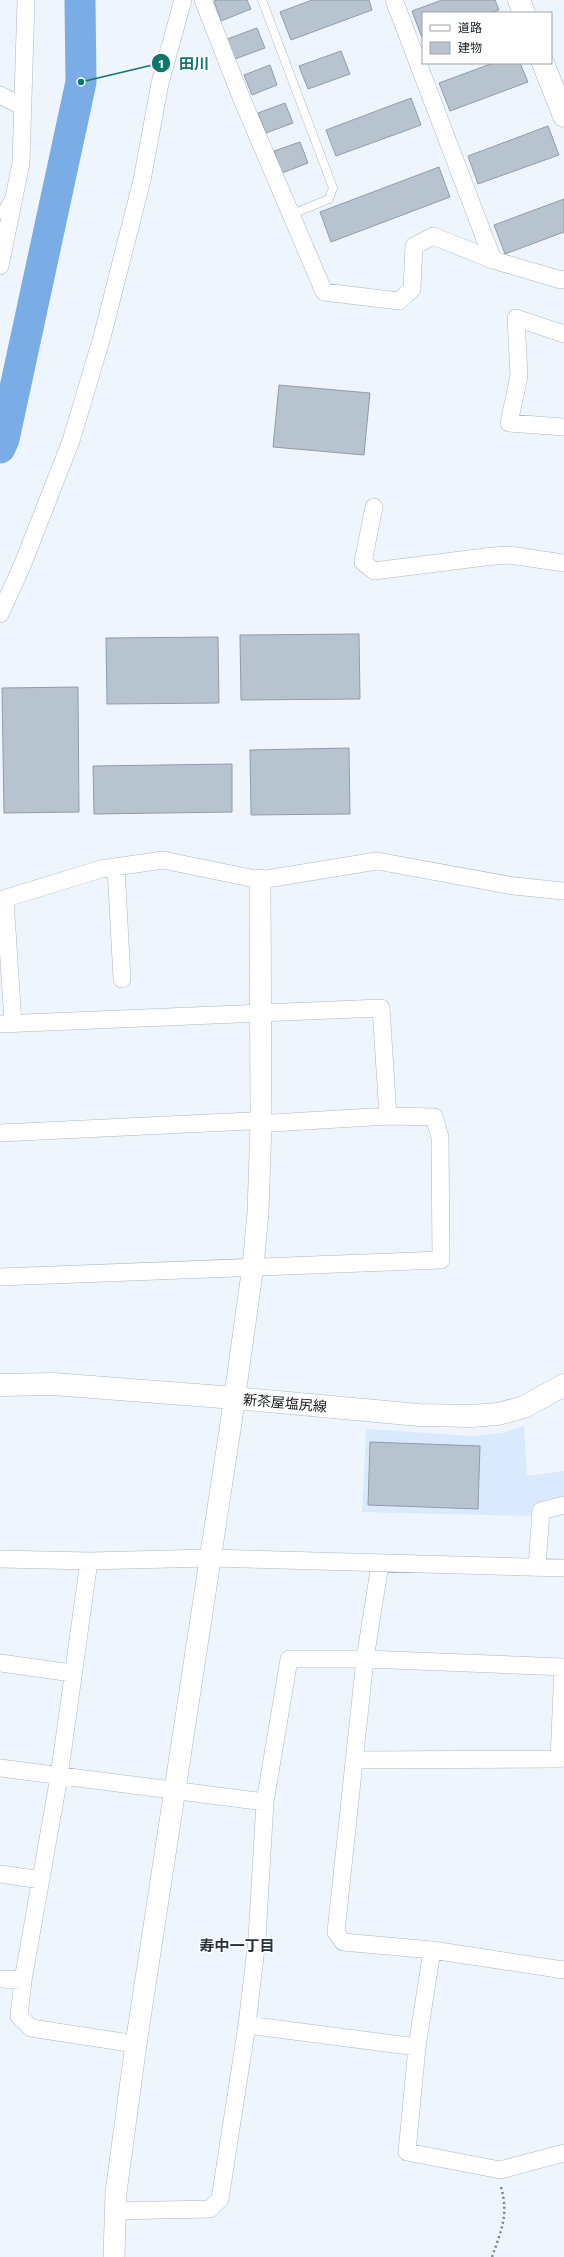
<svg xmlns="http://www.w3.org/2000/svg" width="564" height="2257" font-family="'Work Sans','Noto Sans JP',sans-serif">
  <rect width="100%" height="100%" fill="#eef5fd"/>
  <path fill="#daeafe" d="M524,1426L527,1476L564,1471V1500L532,1507L533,1516L362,1512L366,1429L473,1436L502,1433Z"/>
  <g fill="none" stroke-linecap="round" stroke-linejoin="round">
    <path stroke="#7aace6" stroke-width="31" d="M0,448L4,439L81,82L80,0"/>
  </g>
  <path fill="#b8c3d0" stroke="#929ca9" d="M217,0H247L251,9L221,21L214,1Z
    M312,0H369L372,10L291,40L280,12Z
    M442,0H495L499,10L489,13H423L422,38L412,11Z
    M257,28L265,48L235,59L227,39Z
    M341,51L350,74L308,89L299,66Z
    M493,63H520L528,82L450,111L439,83Z
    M270,65L277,85L252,95L244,75Z
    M411,98L421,125L336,156L326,130Z
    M285,103L293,123L266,133L258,113Z
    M548,126L559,155L478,184L468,156Z
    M300,142L308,163L282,173L274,151Z
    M439,167L450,197L331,242L320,212Z
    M564,199V232L505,254L494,225Z
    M279,385L370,393L364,455L273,447Z
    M359,634L360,699L241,700L240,635Z
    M218,637L219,703L107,704L106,638Z
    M78,687L79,812L4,813L2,688Z
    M349,748L350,814L251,815L250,750Z
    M232,764V812L94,814L93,766Z
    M370,1442L480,1446L478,1509L368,1505Z"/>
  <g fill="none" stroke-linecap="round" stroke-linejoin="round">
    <defs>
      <path id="service" d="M262,0L333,188L329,199L290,215
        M0,214L8,200"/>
      <path id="minor" d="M203,0L241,97L324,292L399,301L412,289L414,246L433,236L493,260L561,280L564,279
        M394,0L493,260
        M0,95L23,107
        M0,266L21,163L26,0
        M564,334L516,318L519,376L509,423L564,427
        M374,507L363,562L374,571L493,556L509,555L564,563
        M0,614L22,566L71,441L102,337L142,180L160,83L183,0
        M116,867L122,979
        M5,899L13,1023
        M0,900L101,869L163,860L260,880L377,861L514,886L564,891
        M0,1024L381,1008L388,1116
        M0,1133L250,1121L272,1123L388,1116L434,1117L440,1137L441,1260L0,1277
        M0,1559L89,1561L209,1558L564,1568
        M89,1561L59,1777L23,1980L19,2016L31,2028L136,2044
        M380,1564L365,1659L336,1932L343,1942L432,1950L564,1970
        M537,1567L541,1511L564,1505
        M0,1663L72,1673
        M355,1760L559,1759L563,1667
        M0,1768L265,1802
        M0,1874L41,1880
        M432,1950L417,2047L407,2152L500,2170L564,2153
        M0,1979L23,1980
        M247,2025L417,2047
        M114,2211L210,2209L220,2199L247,2025L257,1939L265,1802L289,1659H365L564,1667"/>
      <path id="tertiary" d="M114,2257L116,2192L136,2044L231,1423L253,1266L258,1213L261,1123L260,880"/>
      <path id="secondary" d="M519,0L524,13
        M543,63L564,116
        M0,1385L53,1384L235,1398L419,1415L472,1416L498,1414L524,1407L564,1385"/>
    </defs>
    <use href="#service" stroke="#acb7c4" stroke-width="9"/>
    <use href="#minor" stroke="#acb7c4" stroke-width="18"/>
    <use href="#tertiary" stroke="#acb7c4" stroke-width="22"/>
    <use href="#secondary" stroke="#acb7c4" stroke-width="23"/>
    <path stroke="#7d8288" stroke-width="2.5" stroke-dasharray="2 3" stroke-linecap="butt" d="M492,2257C501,2231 509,2215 501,2187"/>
    <use href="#service" stroke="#fff" stroke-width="8"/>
    <use href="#minor" stroke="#fff" stroke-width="17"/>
    <use href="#tertiary" stroke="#fff" stroke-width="21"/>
    <use href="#secondary" stroke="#fff" stroke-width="22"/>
  </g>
  <g text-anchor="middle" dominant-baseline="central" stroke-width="3" stroke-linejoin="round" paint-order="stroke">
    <g font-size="14" fill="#161a1e" stroke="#fff">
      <text transform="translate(285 1403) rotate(5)">新茶屋塩尻線</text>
    </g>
    <g font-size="15" font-weight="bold" fill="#29323c" stroke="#fff">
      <text x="237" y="1946">寿中一丁目</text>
    </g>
  </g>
  <path fill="none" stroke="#0f766e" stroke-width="1.5" d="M81 82L161 63"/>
  <g fill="#0f766e" stroke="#fff" stroke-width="1.5">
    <circle cx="81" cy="82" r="4"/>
    <circle cx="161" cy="63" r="10"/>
  </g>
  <g font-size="12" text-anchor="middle" font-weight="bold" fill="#fff">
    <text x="161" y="68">1</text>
  </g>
  <g font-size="15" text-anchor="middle" font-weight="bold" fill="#0f766e" stroke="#fff" stroke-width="3" stroke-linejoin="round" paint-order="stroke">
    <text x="194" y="69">田川</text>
  </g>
  <rect x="422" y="12" width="130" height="52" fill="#ffffff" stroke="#a2a3a5"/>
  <rect x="430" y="25" width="20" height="6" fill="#ffffff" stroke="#a2a3a5"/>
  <text x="458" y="32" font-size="12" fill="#161a1e">道路</text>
  <rect x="430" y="42" width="20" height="12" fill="#b8c3d0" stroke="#a2a3a5"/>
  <text x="458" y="52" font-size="12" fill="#161a1e">建物</text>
</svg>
